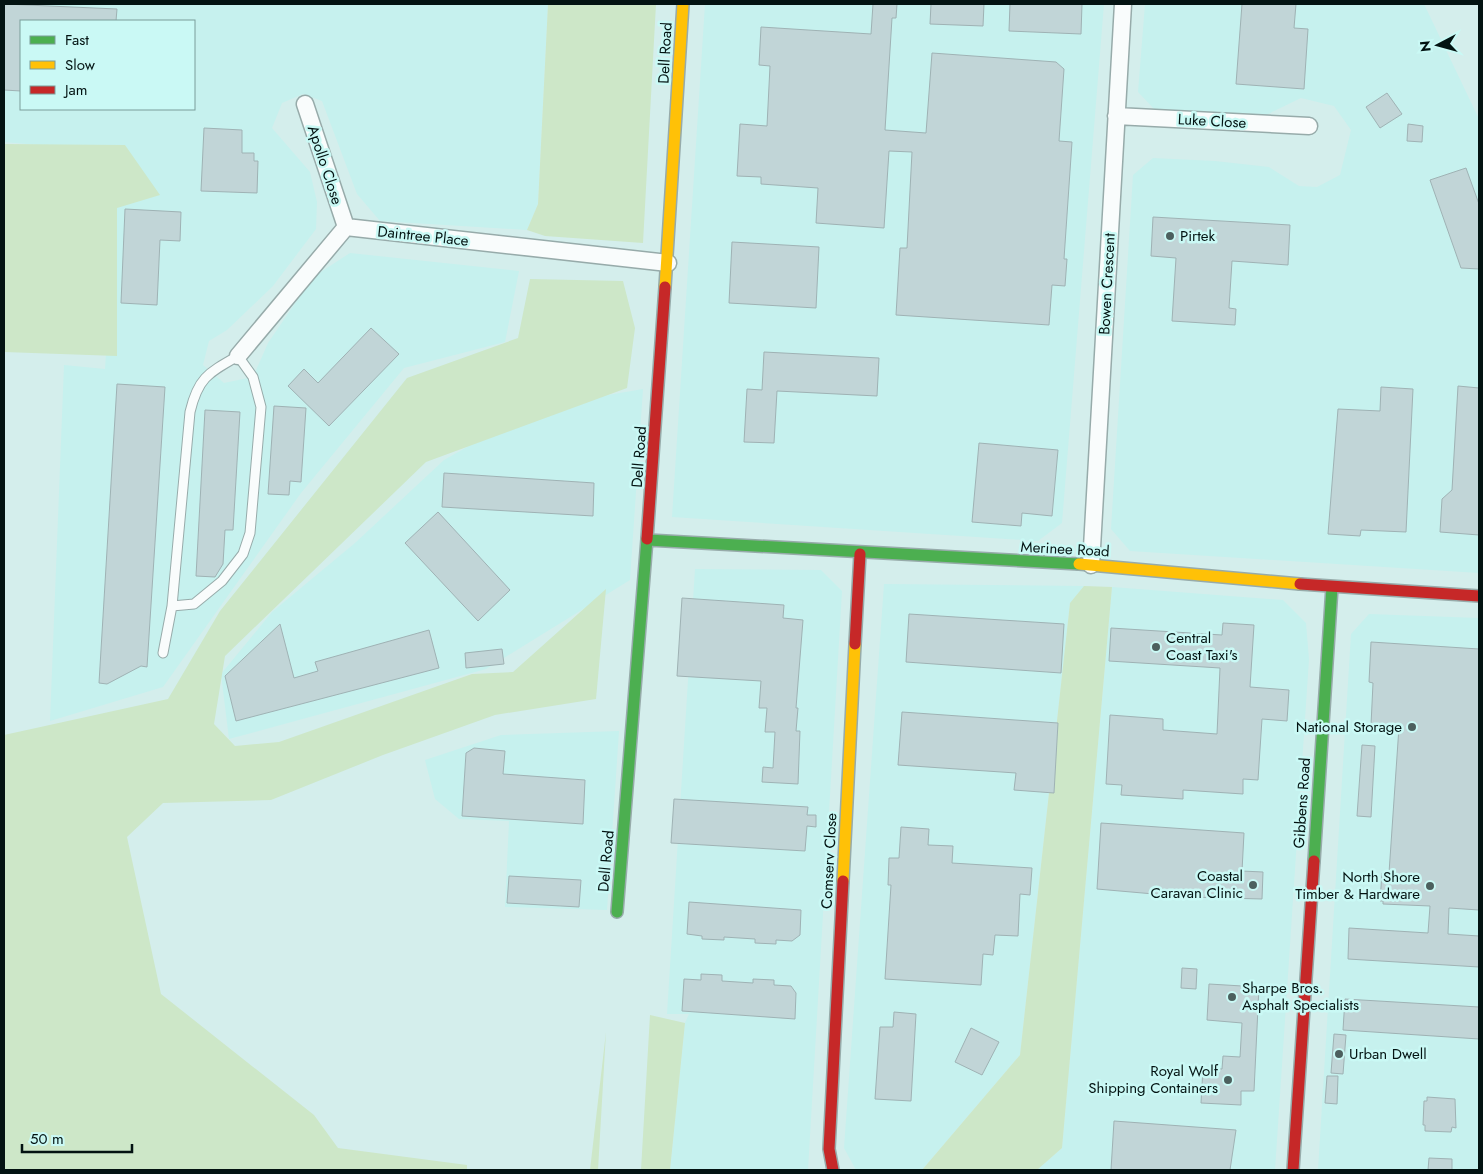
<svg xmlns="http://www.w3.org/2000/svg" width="1483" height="1174" font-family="Jost,sans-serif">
  <rect width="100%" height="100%" fill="#d4eeec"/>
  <path fill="#c6f1ee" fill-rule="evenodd" d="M4,4H548L538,204L527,230L380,221L357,194L322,101L303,94L282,103L272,128L310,172L317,202L316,229L273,286L227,330L209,341L203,365L224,383L253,377L268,343L313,277L350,253L519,271L505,342L404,368L301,493L163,687L50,721L64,365L105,369L119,152L4,142ZM21,21H194V109H21Z
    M705,4H1104L1062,523L1038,541L672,517Z
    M1145,4H1424L1479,119V573L1130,551L1111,529L1133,175L1153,158L1215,161L1269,167L1299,186L1317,187L1340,175L1351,130L1334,106L1301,98L1260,118L1156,111L1138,92Z
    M643,389L630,580L486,669L229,739L221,674L272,612L355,543L444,460L538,407Z
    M695,569L821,570L842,591L808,1170H670L685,1023L689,1014H667Z
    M884,584L1084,586L1070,603L1020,1055L922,1170H856L844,1148Z
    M1112,587L1283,600L1306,623L1309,659L1275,1170H1037L1062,1148Z
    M1369,614L1479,618V1170H1318L1351,634Z
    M619,731L607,910L505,907L509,821L459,819L435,799L425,760L501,735Z"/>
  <path fill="#cde7c8" d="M548,4H656L643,243L545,236L527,230L538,204Z
    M4,144L125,145L160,195L117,208V356L4,352Z
    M530,279L623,281L635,328L627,388L426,462L225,656L214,724L235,746L279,742L472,674L513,672L606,589L596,699L495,715L383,755L271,800L163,803L127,837L161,994L314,1115L338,1148L467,1165V1170H4V735L168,699L220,611L407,378L518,338Z
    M1084,586L1112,587L1062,1148L1037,1170H922L1020,1055L1070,603Z
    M650,1015L685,1023L670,1170H641Z
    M606,1032L598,1170H590Z"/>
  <path fill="#c1d5d7" stroke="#9fb2b4" d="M4,4L117,9L116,21H21V91L4,90Z
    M873,4H897L896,18H892L885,130L926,133L932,53L1056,62L1064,69L1059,141L1072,142L1064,259H1067L1065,286L1052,285L1049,325L896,315L900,248H907L912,152L889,151L884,228L816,223L818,188L761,184V177L737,176L740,124L767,126L770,66L759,65L761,27L871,34Z
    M931,4H984L983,26L930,24Z
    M1010,4H1082L1081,34L1009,31Z
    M1242,4H1296L1294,28L1308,29L1304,89L1236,84Z
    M1387,93L1402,114L1380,128L1366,107Z
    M1408,124L1423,126L1422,142L1407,141Z
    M204,128L242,130V153H254V161H258L257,193L201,191Z
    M1466,168L1479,204V269L1461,268L1430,180Z
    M125,209L181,212L180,241L160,240L157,305L121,303Z
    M1153,217L1290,225L1288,265L1232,261L1229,308L1236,309L1235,325L1172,321L1176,258L1151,256Z
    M732,242L819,247L816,308L729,303Z
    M371,328L399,354L329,426L288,386L304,369L318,383Z
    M764,352L879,358L877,396L777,391L774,443L744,442L747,389L762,390Z
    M117,384L165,387L147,667L141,666L107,684L99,683Z
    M1458,386L1479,388V535L1440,532L1442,499L1452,490Z
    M1381,387L1413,389L1406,532L1361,530L1360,536L1328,534L1338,409L1380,411Z
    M274,406L306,408L301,482L290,481L289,495L268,494Z
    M205,410L240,412L233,530H225L223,564L215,577L196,576Z
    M979,443L1058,450L1052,516L1022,513L1021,526L972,522Z
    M444,473L594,483L593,516L442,507Z
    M438,512L510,590L478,621L405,543Z
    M682,598L784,605L783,618L803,620L796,708H798L796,731H800L798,784L762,782L763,767L773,768L775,732H765L767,708H759L761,681L677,676Z
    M909,614L1064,624L1061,673L906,662Z
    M1223,623L1254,625L1250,687L1289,690L1287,721L1262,719L1258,780L1243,779V794L1183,790V799L1121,795L1122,785L1106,784L1110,715L1163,719V730L1217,734L1220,668L1109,661L1111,628L1222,635Z
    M280,624L294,678L318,671L315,662L429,630L439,668L236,721L225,676Z
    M1371,642L1479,649V910L1449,908L1448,934L1479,936V967L1348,959L1349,928L1428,933L1430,906L1383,904V901H1380L1382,873H1389L1399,727L1371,725L1373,683L1369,682Z
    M502,649L504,664L466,668L465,653Z
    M902,712L1058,723L1054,793L1014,790L1016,773L898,765Z
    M1362,745L1375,746L1371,817L1357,816Z
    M474,748L505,751L503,774L585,780L583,824L462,816L466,753Z
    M674,799L808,807L807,815H816V827L807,826L805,851L671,843Z
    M1101,823L1244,833L1242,871L1263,872L1262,899L1188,897L1097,889Z
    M901,827L929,829L928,845L953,846L952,863L1032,868L1030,895L1020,894L1018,936L995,935L993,955L983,954L981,985L885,979L891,885H888L889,858H899Z
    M509,876L581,880L579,907L507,903Z
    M689,902L801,910L800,935L792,941L776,940V944L755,943V939L724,937V940L702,939V936L687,934Z
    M1182,968L1197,969L1196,989L1181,988Z
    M701,974L722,975V981L753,983V979L774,980V985L791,986L796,993L795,1019L682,1011L684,979L701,980Z
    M1209,984L1259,987L1254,1091H1241V1105L1201,1103L1203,1068L1222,1069L1223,1056L1240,1057L1242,1023L1207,1020Z
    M1345,999L1479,1007V1039L1343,1030Z
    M894,1012L916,1014L911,1101L875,1099L880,1027H893Z
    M971,1028L999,1042L982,1075L955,1062Z
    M1334,1034L1346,1035L1343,1074L1331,1073Z
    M1327,1076H1338L1337,1104L1325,1103Z
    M1427,1097L1455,1099L1456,1128L1452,1127L1451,1132L1425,1131V1125H1423L1424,1101H1427Z
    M1114,1121L1236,1130L1230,1170H1111Z
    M1429,1158L1452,1159V1170H1428Z"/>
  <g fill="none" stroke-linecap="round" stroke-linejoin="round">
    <defs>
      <path id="lane" d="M238,356L253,377L261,407L250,533L243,554L222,581L194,604L172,606L190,412C198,378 208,373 238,356Z
        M163,653L172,606"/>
      <path id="street" d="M305,104L346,227
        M1116,116L1309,126
        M238,356L346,227L668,263
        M1091,565L1123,4"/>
      <path id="fast" d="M648,540L1079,564
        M1314,861L1332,587
        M617,912L647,539"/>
      <path id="slow" d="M665,287L683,4
        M1079,564L1300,584
        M843,881L855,644"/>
      <path id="jam" d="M647,539L665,287
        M1300,584L1479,596
        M855,644L860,554
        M833,1170L829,1149L843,881
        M1293,1170L1314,861"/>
    </defs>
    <use href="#lane" stroke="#97abaa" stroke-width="11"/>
    <use href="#street" stroke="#97abaa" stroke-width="19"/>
    <use href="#fast" stroke="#97abaa" stroke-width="14"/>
    <use href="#slow" stroke="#97abaa" stroke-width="14"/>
    <use href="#jam" stroke="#97abaa" stroke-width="14"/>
    <use href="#lane" stroke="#f9fcfc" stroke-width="9"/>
    <use href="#street" stroke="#f9fcfc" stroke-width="16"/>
    <use href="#fast" stroke="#4caf50" stroke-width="11"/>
    <use href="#slow" stroke="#ffc107" stroke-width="11"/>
    <use href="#jam" stroke="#c62828" stroke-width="11"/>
  </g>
  <g fill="#4c605e" stroke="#caf9f5" stroke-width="2">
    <circle cx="1170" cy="236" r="5"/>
    <circle cx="1156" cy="647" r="5"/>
    <circle cx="1412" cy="727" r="5"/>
    <circle cx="1253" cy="885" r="5"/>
    <circle cx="1430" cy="886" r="5"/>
    <circle cx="1232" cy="997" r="5"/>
    <circle cx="1339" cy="1054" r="5"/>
    <circle cx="1228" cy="1080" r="5"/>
  </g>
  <g text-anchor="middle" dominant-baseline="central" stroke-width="5" stroke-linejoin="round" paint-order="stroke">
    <g font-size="15" fill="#031312" stroke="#caf9f5">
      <text transform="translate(665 53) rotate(-87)">Dell Road</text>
      <text transform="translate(1212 121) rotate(3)">Luke Close</text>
      <text transform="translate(325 165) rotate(72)">Apollo Close</text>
      <text transform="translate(423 236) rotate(6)">Daintree Place</text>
      <text transform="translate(1107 284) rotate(-87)">Bowen Crescent</text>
      <text transform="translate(639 457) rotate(-86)">Dell Road</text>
      <text transform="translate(1065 549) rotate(3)">Merinee Road</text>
      <text transform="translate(1302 803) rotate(-86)">Gibbens Road</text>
      <text transform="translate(606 861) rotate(-85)">Dell Road</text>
      <text transform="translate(829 861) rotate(-87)">Comserv Close</text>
    </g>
    <g font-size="15" fill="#031312" stroke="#caf9f5" text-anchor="start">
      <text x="1180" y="236">Pirtek</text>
      <text x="1166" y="638">Central<tspan x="1166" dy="17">Coast Taxi's</tspan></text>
      <text x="1402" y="727" text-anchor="end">National Storage</text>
      <text x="1243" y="876" text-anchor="end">Coastal<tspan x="1243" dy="17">Caravan Clinic</tspan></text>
      <text x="1420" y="877" text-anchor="end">North Shore<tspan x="1420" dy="17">Timber &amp; Hardware</tspan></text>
      <text x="1242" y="988">Sharpe Bros.<tspan x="1242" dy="17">Asphalt Specialists</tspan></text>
      <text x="1349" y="1054">Urban Dwell</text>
      <text x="1218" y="1071" text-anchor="end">Royal Wolf<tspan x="1218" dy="17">Shipping Containers</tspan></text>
    </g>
  </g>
  <rect width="1483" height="1174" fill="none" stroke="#031312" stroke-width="10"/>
  <rect x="20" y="20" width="175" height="90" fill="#caf9f5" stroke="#7a9d9a"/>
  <rect x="30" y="36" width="25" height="8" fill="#4caf50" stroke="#7a9d9a"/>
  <text x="65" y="45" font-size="15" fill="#031312">Fast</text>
  <rect x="30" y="61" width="25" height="8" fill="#ffc107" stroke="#7a9d9a"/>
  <text x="65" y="70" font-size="15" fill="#031312">Slow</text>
  <rect x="30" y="86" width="25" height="8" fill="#c62828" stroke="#7a9d9a"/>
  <text x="65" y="95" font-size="15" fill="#031312">Jam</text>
  <g transform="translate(1438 45) rotate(264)" stroke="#caf9f5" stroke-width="4" paint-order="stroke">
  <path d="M0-4L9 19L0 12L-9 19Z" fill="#031312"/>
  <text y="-8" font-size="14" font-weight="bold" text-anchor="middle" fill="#031312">N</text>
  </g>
  <path d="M22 1144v8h110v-8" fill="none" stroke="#031312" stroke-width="2.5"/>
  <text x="30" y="1144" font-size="15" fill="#031312" stroke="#caf9f5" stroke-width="4" paint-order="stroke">50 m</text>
</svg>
